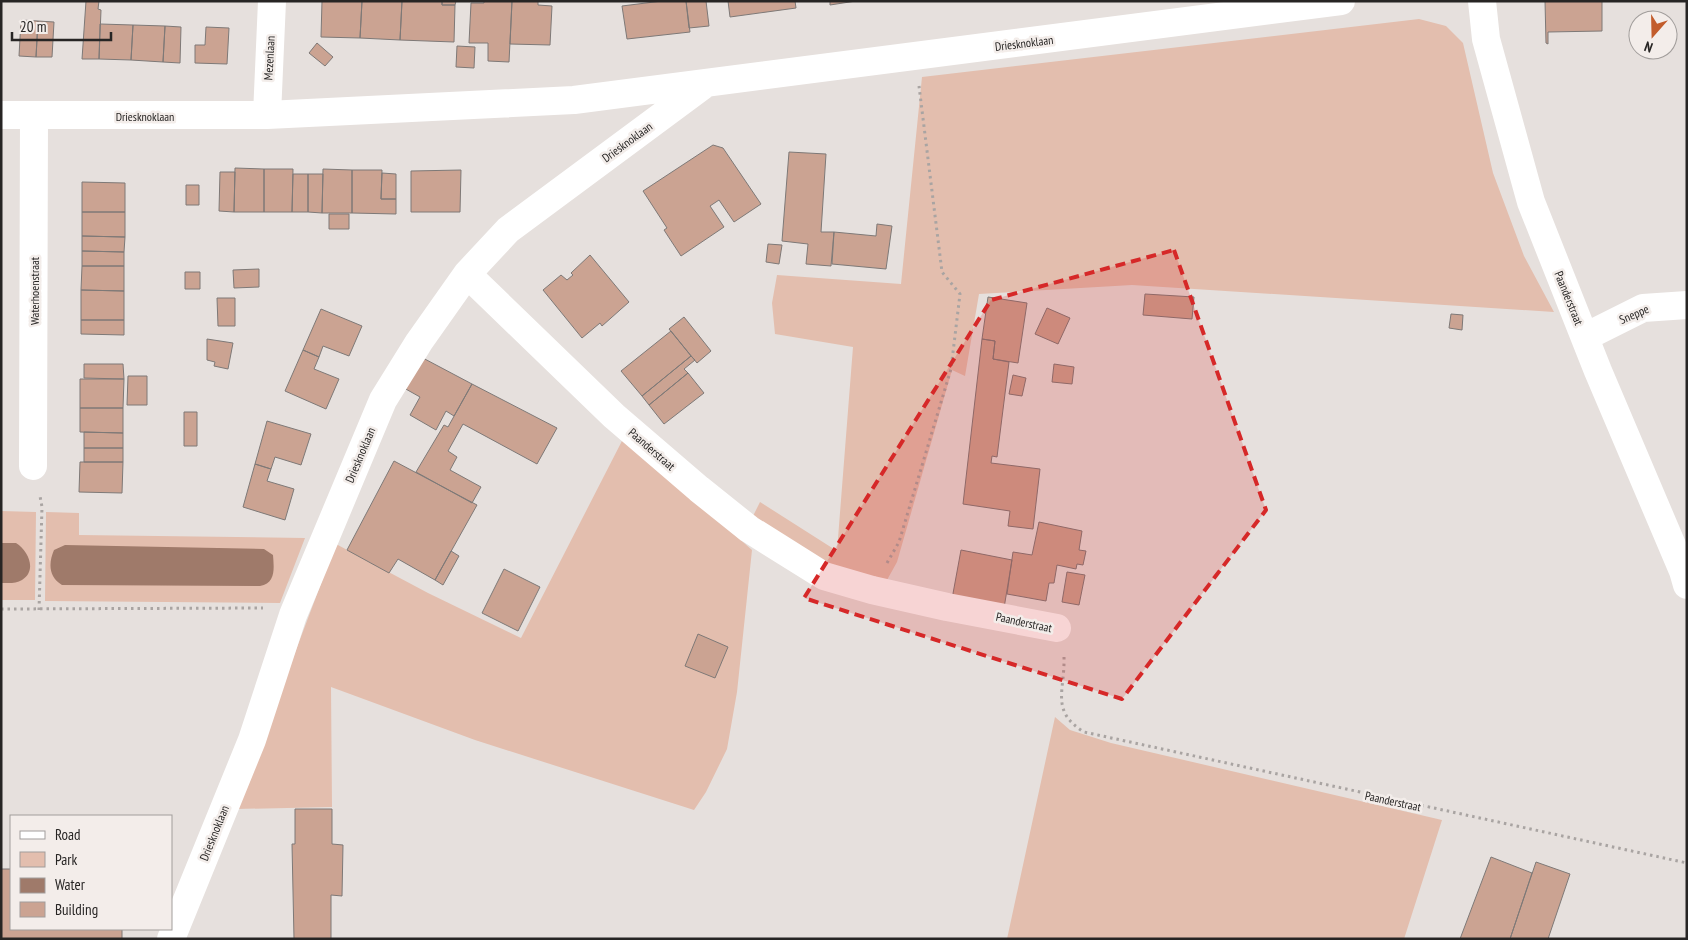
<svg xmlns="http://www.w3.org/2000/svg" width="1688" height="940" font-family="'PT Sans Narrow',sans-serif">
  <rect width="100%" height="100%" fill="#e6e0dd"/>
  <path fill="#e3beae" d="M1419,19L1446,26L1463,43L1493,173L1524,256L1554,312L1132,285L979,294L965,376L952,370L897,562L882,589L858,583L750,522L760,502L837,551L853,347L775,334L772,303L777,275L901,284L922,77Z
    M624,437L752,550L737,692L727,749L706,792L694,810L475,740L331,687L332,807L236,809L336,544L428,593L521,638Z
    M1,511L36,512L35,600H1Z
    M46,512L79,513V535L305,538L280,603L45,601Z
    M1055,717L1070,730L1111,743L1442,820L1404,939H1007Z"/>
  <path fill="#9f7a6a" d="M1,543H16C29,551 37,571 22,580C16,584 8,583 1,583Z
    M65,545L264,549L273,555C274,568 276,583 260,586L62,585C49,577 48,564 54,550Z"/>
  <path fill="#cba392" stroke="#7e7977" d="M86,1H99L98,9L101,10L99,59H82Z
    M322,1H362L360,38L321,37Z
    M362,1H402L400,40L360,38Z
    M402,1H442V5H455L454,42L400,40Z
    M442,1H456L455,5H442Z
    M484,1H512L509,62L488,61V43H469L471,3H484Z
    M512,1H538V5L552,6L550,45L510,44Z
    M662,1H686L690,32L627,39L622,6Z
    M686,1H706L709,26L689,28Z
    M728,1H795L796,8L730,17Z
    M830,1H856L830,5Z
    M1545,1H1602V31L1548,32V44L1546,43Z
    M21,20L38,21L36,57L19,56Z
    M38,21L54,22L52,57H36Z
    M100,24L133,25L131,60L99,59Z
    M133,25L165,26L163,62L131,60Z
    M165,26L181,27L180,63L163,62Z
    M206,27L229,28L227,64L195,63V45H205Z
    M317,43L333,57L325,66L309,53Z
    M457,46L475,47L474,68L456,67Z
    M713,145L723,148L761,204L734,222L719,200L710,206L724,227L681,256L664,230L667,228L643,191Z
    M789,152L826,154L821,232H834L831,266L806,264L808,244L782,241Z
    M235,168L264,169V212H234Z
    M264,169H293L292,212H264Z
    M323,169L352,170V213H322Z
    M352,170H382L381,199H396V214L352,213Z
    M461,170L460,212H411V171Z
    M220,172H235L234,212L219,211Z
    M382,173L396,174V199H381Z
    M293,174H308V212H292Z
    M308,174H323L322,213L308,212Z
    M82,182L125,183V212H82Z
    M186,185H199V205H186Z
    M82,212H125V237L82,236Z
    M329,214H349V229H329Z
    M877,224L892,226L886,269L832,264L834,232L876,236Z
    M82,236L125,237L124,252L82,251Z
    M768,244L782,245L779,264L766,262Z
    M82,251L124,252V266H82Z
    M590,255L629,302L602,326L600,323L582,338L543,290L561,275L567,280L573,275L571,273Z
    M82,266H124V291L81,290Z
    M259,269V287L234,288L233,270Z
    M185,272H200V289H185Z
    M81,290L124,291V320H81Z
    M1145,294L1194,297L1192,319L1143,315Z
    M988,297L1027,303L1018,363L993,359L995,341L982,339Z
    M217,298H235V326H218Z
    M1047,308L1070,318L1058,344L1035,334Z
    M321,309L362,326L349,356L323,346L319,357L303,350Z
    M1451,314L1463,315L1462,330L1449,328Z
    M684,317L711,351L697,363L669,329Z
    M81,320H124V335L81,334Z
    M671,331L691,356L642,396L621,371Z
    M207,339L233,343L228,369L214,366L215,362L207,360Z
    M982,339L995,341L993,359L1009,362L997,457L992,456L991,463L1040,469L1033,529L1008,526L1010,511L963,504Z
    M303,350L319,357L314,369L339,379L326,409L285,391Z
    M691,356L695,360L684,369L688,373L649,405L642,396Z
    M421,357L472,384L454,416L446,411L436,430L410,415L420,397L404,388Z
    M84,364H123L124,379L84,378Z
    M1054,364L1074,367L1072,384L1052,382Z
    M688,373L704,393L664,424L649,405Z
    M1013,375L1026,378L1022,396L1009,394Z
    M128,376H147V405H127Z
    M80,379H124L123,408H80Z
    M472,384L557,428L537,464L463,424L448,451L457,457L450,470L481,487L472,503L416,472L444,425L448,427Z
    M80,408H123V433L80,432Z
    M184,412H197V446H184Z
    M267,421L311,434L301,465L275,457L271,469L255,464Z
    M84,432L123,433V448H84Z
    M84,448H123V462H84Z
    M394,461L477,505L435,580L398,559L389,573L347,550Z
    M80,462H123L122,493L79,492Z
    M255,464L271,469L267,481L294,489L285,520L243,507Z
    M1039,522L1082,531L1079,550L1086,551L1083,565L1077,564L1076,569L1057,565L1054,583H1049L1046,601L1007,594L1013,552L1032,555Z
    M961,550L1012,560L1004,608L952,599Z
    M451,551L459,556L443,585L435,580Z
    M504,569L540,587L518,631L482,613Z
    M1067,572L1085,575L1079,605L1062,602Z
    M698,634L728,647L715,678L685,666Z
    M295,809H332V844L343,845L342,896L331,895V939H294L292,844H295Z
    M1491,857L1532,873L1510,939H1460Z
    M1536,862L1570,874L1548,939H1510Z
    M1,869H11V929H122V939H1Z"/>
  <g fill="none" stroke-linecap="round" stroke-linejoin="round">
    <path stroke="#a9a4a2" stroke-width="3" stroke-dasharray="2.5 4" stroke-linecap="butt" d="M887,563L899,542L951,369L960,294L942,272L919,86
      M1,609L263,608
      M39,610L42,507L40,496
      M1064,657C1065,691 1050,711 1084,732L1687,863"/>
    <path stroke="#fff" stroke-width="28" d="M1482,1L1486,39L1531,202L1598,371L1683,571L1687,585
      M1,115H267L574,100L1341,1
      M267,115L272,1
      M467,274L614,416L699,489L749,529L824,576L872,590L947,607L1057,628
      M1585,337L1643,308L1687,305
      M33,466L34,116
      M171,939L252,740L293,615L383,400L419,342L467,274L508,230L705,84"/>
  </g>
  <path fill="#d62828" fill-opacity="0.2" stroke="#d62828" stroke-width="4" stroke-dasharray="10 6" stroke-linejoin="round" d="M1174,250L1266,510L1122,699L804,598L991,300Z"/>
  <g text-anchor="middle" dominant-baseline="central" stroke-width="5" stroke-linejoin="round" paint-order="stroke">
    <g font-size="12" fill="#272524" stroke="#f3edea">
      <text transform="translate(1024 43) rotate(-7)">Driesknoklaan</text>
      <text transform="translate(269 58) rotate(-87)">Mezenlaan</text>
      <text x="145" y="116">Driesknoklaan</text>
      <text transform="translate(627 142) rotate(-36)">Driesknoklaan</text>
      <text transform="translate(34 291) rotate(-90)">Waterhoenstraat</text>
      <text transform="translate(1569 298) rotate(68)">Paanderstraat</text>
      <text transform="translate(1634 314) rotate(-23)">Sneppe</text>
      <text transform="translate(652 449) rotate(41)">Paanderstraat</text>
      <text transform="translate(360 455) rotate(-67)">Driesknoklaan</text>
      <text transform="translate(1024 622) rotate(12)">Paanderstraat</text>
      <text transform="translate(1393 801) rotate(12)">Paanderstraat</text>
      <text transform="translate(214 833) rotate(-68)">Driesknoklaan</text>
    </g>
  </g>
  <rect width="1688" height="940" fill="none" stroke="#272524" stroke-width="5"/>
  <rect x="10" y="815" width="162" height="115" fill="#f3edea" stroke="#a19d9b"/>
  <rect x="20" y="831" width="25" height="8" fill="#ffffff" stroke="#a19d9b"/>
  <text x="55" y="840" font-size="15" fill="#272524">Road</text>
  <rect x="20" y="852" width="25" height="15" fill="#e3beae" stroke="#a19d9b"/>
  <text x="55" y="865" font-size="15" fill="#272524">Park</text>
  <rect x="20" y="878" width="25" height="15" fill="#9f7a6a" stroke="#a19d9b"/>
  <text x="55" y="890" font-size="15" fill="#272524">Water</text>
  <rect x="20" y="902" width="25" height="15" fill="#cba392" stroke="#a19d9b"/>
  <text x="55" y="915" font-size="15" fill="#272524">Building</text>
  <g transform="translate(1653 35) rotate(200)"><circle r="24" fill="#f3edea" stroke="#a19d9b"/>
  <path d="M0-4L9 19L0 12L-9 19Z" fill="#c25c2c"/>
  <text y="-8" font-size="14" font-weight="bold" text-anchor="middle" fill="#272524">N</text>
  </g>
  <path d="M12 32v8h99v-8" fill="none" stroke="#272524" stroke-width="2.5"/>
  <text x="20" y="32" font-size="15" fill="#272524" stroke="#f3edea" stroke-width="4" paint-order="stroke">20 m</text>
</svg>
